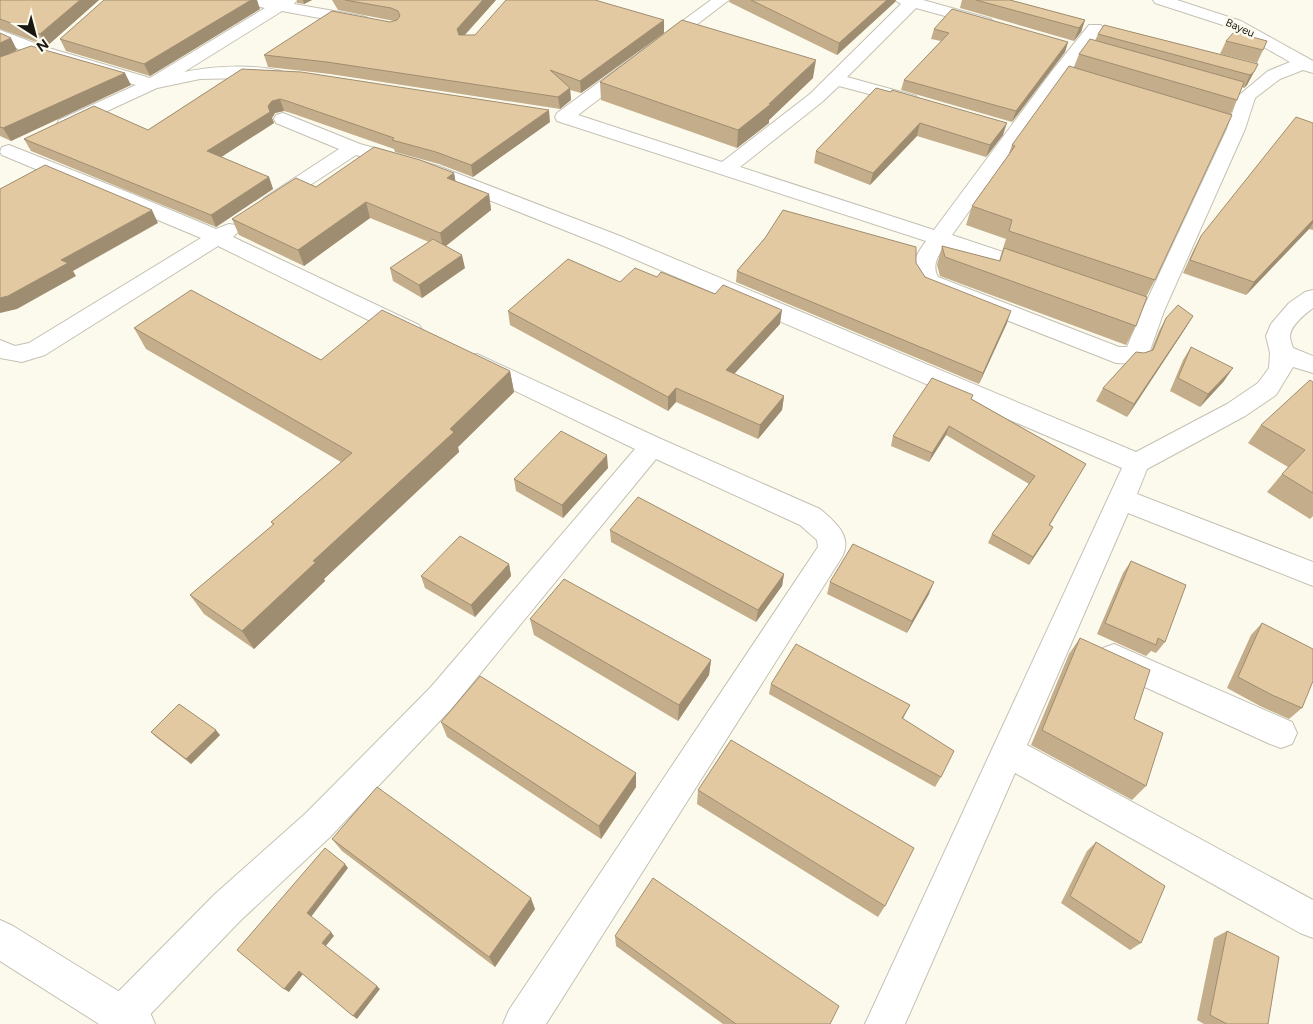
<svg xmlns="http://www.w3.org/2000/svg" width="1313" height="1024" font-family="Figtree,sans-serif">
  <rect width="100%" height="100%" fill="#fcfaec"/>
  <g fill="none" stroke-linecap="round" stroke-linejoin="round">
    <defs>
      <path id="minor" d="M240,0H297L294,4L362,16L368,18L370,21L368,24L362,26L282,11L184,72C213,66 251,64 281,71L284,75L281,79L275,80L247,78L200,79L157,88L66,130L59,128L57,124L59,120L136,85L30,54L0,41V30L42,46L150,78L265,8L242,3Z
        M711,0H729L578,115L722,162L810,94L901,4L895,0H923L991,19L993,22L991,25L985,27L916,8L847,77L916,96L919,100L916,104L910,105L839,86L822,102L740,167L934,230L1052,71L1089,25H1101L1103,29L1101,33L1064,79L952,235L1042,265L1045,270L1042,275L1034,277L1026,275L944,247C937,257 932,266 938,277L1119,347H1127L1142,311L1227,129L1238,96L1268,71L1290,62L1229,27L1155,3L1153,0H1177L1241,21L1313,61V73L1303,70L1280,79L1255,98L1245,129L1164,311L1148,356L1144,362L1136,364L1116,363L922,287C908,267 913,260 926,241L557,121L555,117L557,113Z
        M283,113L360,144L438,166L620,236L1136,452L1227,404L1258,383L1269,368L1270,353L1266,336L1271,324L1289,303L1305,292L1313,290V308C1305,314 1291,325 1290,336C1290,339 1292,345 1293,348L1313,356V373L1293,367L1276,395L1245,416L1147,469L1137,494L1313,562V586L1128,513L1027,745L1313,900V938L1300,933L1015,773L905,1024H865L1122,468L604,246L424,174L356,155L278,206L271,208L264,206L261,202L264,198L339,149L276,123L274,119L276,115Z
        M9,145L130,193L216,229L229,224L236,225L240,230L233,237L419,325L423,331L419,337L411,339L403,337L218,246L45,355L22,362L0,358V340L15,346L29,343L201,238L2,155L0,152L2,147Z
        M477,354L661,439L820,509C835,522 853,536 842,557L546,1024H503L509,1010L818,547L817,540L800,525L656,459L452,708L330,837L241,920L141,1024H107L104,1015L109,1001L215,894L306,813L430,688L635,449L468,368L465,362L468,356Z
        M1114,644L1292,722L1297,733L1292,744L1281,748L1270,744L1103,668L1099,658L1103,648Z"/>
      <path id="major" d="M0,920L13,926L149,1010L155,1024H99L0,961Z"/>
    </defs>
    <use href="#minor" stroke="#c4c1b4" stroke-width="2"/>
    <use href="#major" stroke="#c4c1b4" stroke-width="2"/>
    <use href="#minor" fill="#fff" fill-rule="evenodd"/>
    <use href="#major" fill="#fff" fill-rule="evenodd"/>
  </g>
  <path fill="#c3ad8a" d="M0,0H99L47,46L0,29Z
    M297,0H312L304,4L297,3Z
    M332,0H496L465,35H475L599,1L664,33L581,93L570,90L571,100L560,109L330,74L268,67L264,55L394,21L338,10Z
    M730,0H896L895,2L837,55L729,2Z
    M962,0H1010L1085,20L1081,32L1074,41L960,8Z
    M260,9L150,76L66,51L60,39Z
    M934,29L1068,42L1065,52L1012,122L901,90L904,80L941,41L931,39Z
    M0,33L17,50L8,54L131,85L11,141L0,136Z
    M1098,34L1258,64L1247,85L1244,88L1242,87L1237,100L1155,280L1146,297L1136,326L1126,345L940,276L937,265L942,246L999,261L1006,239L966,225L972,206L1008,156L1012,145L1074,67L1079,54L1095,41Z
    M1226,41L1263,50L1257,63L1220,54Z
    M242,69L550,122L473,177L439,164L395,152L394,149L291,113L284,111L275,113L272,118L274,123L221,157L269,177L273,189L216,227L31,151L24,139L148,130Z
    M813,78L769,120V123L737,148L601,100L600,82Z
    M876,88L1003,135L986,157L917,136L870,185L814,163L816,151Z
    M1313,123V230L1309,229L1246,295L1183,273L1194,249L1201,236Z
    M454,173L455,181L489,194L491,210L446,246L465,268L422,298L393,281L390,268L429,242L370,218L304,266L239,235L232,219L316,187Z
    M765,238L916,263L925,277L1007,323L979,384L736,282L737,271Z
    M620,282L780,324L734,374L784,396L782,410L758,439L676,402L668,411L510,325L508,311Z
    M1193,316L1185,329L1127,417L1096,401L1103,388L1144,353L1151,351L1159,331L1166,318Z
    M134,328L321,360L510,371L514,392L458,447L459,452L324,579L325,581L254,649L204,614L190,595L273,525L271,522L341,462L146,349Z
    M1191,347L1224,381L1200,407L1170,391L1183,360Z
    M1313,382V516L1310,519L1267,492L1282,474L1288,467L1248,443L1261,425Z
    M972,399L1086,464L1050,525L1053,527L1048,536L1029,565L988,543L992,534L1029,484L946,435L929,462L891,446L893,436Z
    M608,468L563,518L516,491L514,479Z
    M610,530L784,574L782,586L756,622L611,542Z
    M1131,561L1165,642L1156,653L1151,651L1146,656L1097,634L1123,573Z
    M509,564L511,576L475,617L425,588L421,576Z
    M830,582L929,594L907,633L827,594Z
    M530,619L711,660L709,675L678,721L534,635Z
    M1262,623L1302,708L1289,719L1260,706L1227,688L1251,635Z
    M1080,638L1134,719L1146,786L1132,800L1031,745L1069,654Z
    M771,684L910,705L903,719L941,777L935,787L769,694Z
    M441,722L636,773V787L601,839L447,737Z
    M151,732L220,735L191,764L156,737Z
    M698,790L885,906L878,917L697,804Z
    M332,839L535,909L495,967L342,851Z
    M1096,842L1141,943L1130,950L1061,903L1087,851Z
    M1227,931L1268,1024H1204L1197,1020L1214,938Z
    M615,936L830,1024H723L616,946Z"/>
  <path fill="#9f8d71" d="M80,0H99L47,46L40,34Z
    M251,0H257L260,9L150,76L144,64Z
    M303,0H312L304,4Z
    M483,0H496L459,41L457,29Z
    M887,0H896L895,2L837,55L839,43Z
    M664,20V33L581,93L580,81Z
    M1085,20L1081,32L1074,41L1079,28Z
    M11,38L17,50L0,58V43Z
    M1068,42L1065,52L1012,122L1016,111Z
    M816,60L813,78L769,120V123L737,148L738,130L769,104Z
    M1254,72L1247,85L1244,88L1250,75Z
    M125,73L131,85L11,141L3,128Z
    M570,88L571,100L560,109L558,97Z
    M280,99L284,111L275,113L272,118L274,123L212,163L207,151L272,101Z
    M549,110L550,122L473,177L471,165Z
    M920,123L917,136L870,185L873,173Z
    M1007,123L1003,135L986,157L990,145Z
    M454,173L457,189L447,178Z
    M269,177L273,189L216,227L211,215Z
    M489,194L491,210L443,248L440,233Z
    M366,202L370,218L304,266L298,250Z
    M152,210L158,223L73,271L76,276L17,309L0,313V298L61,260Z
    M1313,220V223L1309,229L1246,295L1254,282Z
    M462,255L465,268L422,298L419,285Z
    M782,310L780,324L725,384L726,370Z
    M1011,311L1007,323L979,384L983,373Z
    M1193,316L1185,329L1127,417L1134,404Z
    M1233,368L1224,381L1200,407L1208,394Z
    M510,371L514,392L458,447L459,452L324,579L325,581L254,649L242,631L313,561Z
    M676,388V402L668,411V397Z
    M784,396L782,410L758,439L760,425Z
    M949,426L946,435L929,462L932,453Z
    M607,455L608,468L563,518L562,505Z
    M1053,527L1048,536L1029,565L1033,557Z
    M509,564L511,576L475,617L471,605Z
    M784,574L782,586L756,622L758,610Z
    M934,582L929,594L907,633L912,621Z
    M711,660L709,675L678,721L679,705Z
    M216,730L220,735L191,764L186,759Z
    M636,773V787L601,839L599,826Z
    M345,864L348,868L311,917L307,913Z
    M531,898L535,909L495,967L489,957Z
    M331,932L334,936L325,947L322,943Z
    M299,971L303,974L289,992L284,989Z
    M377,986L380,989L357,1019L353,1016Z"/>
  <path fill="#e3c9a1" stroke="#9f8d71" d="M0,0H80L40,34L0,19Z
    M104,0H251L144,64L60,39Z
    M345,0H483L457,29L459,35H475L506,0H595L664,20L580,81L550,70L570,88L558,97L327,62L264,55L332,11L390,22L397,20L400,16L398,11L391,8Z
    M751,0H887L839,43Z
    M976,0H1010L1085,20L1079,28Z
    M952,9L1068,42L1016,111L904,80L949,33L934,29Z
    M682,20L816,60L769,104H771L738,130L600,82Z
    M1104,25L1258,64L1254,72L1250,75L1098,34Z
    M1234,32L1267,41L1263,50L1226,41Z
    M0,33L11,38L0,43Z
    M1090,39L1244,82L1237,100L1079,54Z
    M31,46L125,73L3,128L0,127V57Z
    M1069,66L1232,115L1155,280L1009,231L1012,220L972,206L1015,146L1012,145Z
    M242,69L301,72L549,110L471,165L436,152L392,140L394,138L287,101L280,99L272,101L268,106L270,112L207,151L269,177L211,215L24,139L94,106L148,130Z
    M876,88L891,92L892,90L1007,123L990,145L920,123L873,173L816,151Z
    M1296,117L1313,123V220L1254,282L1190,260L1201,236Z
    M374,147L420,160L454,173L447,178L489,194L440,233L366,202L298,250L232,219L296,178L316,187Z
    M45,165L152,210L61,260L68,263L8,296L0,298V189Z
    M783,210L916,247V263L925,277L1011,311L983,373L737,271L765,238Z
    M433,239L462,255L419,285L390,268Z
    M942,246L1000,261L1004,248L1147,297L1136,326L945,257Z
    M568,259L620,282L635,268L657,277L661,272L715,294L723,285L782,310L726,370L784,396L760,425L676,388L668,397L508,311Z
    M191,290L321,360L382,310L510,371L450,429L454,432L313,561L316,562L242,631L190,595L274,524L271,522L352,453L134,328Z
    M1178,305L1193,316L1134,404L1103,388L1136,352L1144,353L1153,350L1166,318Z
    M1191,347L1233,368L1208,394L1178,378Z
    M932,378L973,395L971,399L1086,464L1049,525L1053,527L1033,557L992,534L1035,476L949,426L932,453L893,436Z
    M1310,380L1313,382V493L1282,474L1305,450L1261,425Z
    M561,431L607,455L562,505L514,479Z
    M638,497L784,574L758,610L610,530Z
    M460,536L509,564L471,605L421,576Z
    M853,544L934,582L912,621L830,582Z
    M1131,561L1186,585L1165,642L1158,638L1156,645L1105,623Z
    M564,579L711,660L679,705L530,619Z
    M1262,623L1313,649V681L1302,708L1272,695L1238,677Z
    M1080,638L1150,670L1134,719L1163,733L1146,786L1042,730Z
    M796,644L910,705L902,718L954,751L941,777L771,684Z
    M480,676L636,773L599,826L441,722Z
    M179,704L216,730L186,759L151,732Z
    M731,740L914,848L885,906L698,790Z
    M377,787L531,898L489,957L332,839Z
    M1096,842L1165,886L1141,943L1070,896Z
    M325,848L345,864L307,913L331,932L322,943L377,986L353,1016L299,971L284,989L237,950Z
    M653,878L839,1006L830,1024H736L615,936Z
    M1227,931L1279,957L1268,1024H1227L1210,1015Z"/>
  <g text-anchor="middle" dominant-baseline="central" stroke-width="5" stroke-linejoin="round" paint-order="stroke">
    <g font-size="11" fill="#181712" stroke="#fcfaec">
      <text transform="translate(1240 28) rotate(24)">Bayeu</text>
    </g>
  </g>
  <g transform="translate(35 35) rotate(144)" stroke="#fcfaec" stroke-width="4" paint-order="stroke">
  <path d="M0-4L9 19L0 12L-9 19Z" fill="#181712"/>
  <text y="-8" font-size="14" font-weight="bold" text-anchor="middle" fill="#181712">N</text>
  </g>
</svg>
